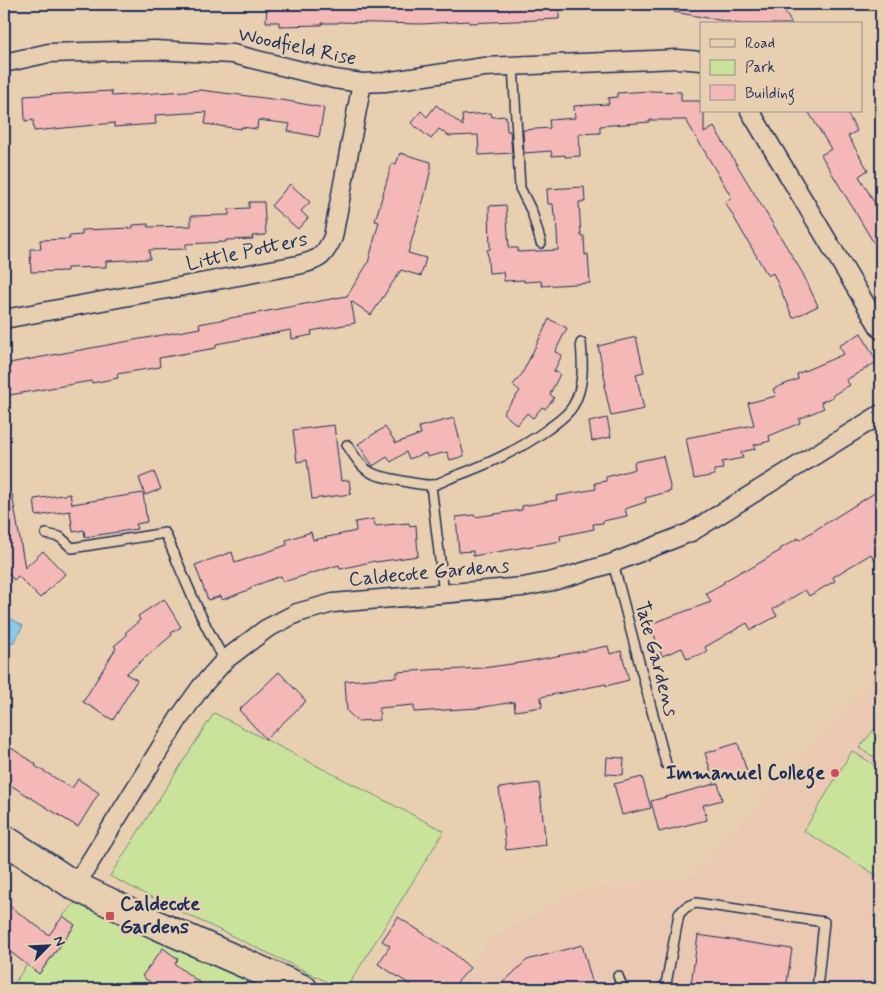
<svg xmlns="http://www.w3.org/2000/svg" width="885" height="993" font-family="Mynerve,sans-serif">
  <rect width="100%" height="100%" fill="#e7cfb0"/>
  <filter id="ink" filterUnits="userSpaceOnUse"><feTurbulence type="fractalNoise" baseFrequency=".02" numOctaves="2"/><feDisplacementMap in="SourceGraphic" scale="10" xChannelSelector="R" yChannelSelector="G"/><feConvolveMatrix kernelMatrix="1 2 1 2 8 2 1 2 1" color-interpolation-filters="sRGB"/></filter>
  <g filter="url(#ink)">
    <path fill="#ebc8b2" d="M881,669V989H455L490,940L573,892L694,876Z"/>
    <path fill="#c9e49a" stroke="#728a7c" d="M214,713L444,831L346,989H341C265,950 186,916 110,876Z
      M881,721V761L859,748Z
      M852,751L881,769V878L804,831Z
      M75,903L267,989H10L27,965L40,973L75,926L63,916Z"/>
    <path fill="#87cae8" stroke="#5c8cb1" d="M10,618L23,626L13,643L4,637V628Z"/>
    <path fill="#f4b8b6" stroke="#1b2f5e" d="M267,4H559V19L469,23V21L422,24L338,22V23H322V25L279,26V22H266Z
      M674,4H780L792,24H741L674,12Z
      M200,90L288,101L324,108L319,137L288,131L290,124L258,120L257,129L241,127V129L205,124L207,112L155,115L156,124L114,127V123L34,131L33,120L25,121L24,96L111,91L112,96Z
      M650,91L681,92V101H701V111H704V133L714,127L803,274L818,306L793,318L773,273L768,276L725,202L732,198L686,120H650V122L600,126V133L579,134L580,156L565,157V155L552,156L551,151L524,153L523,130L550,128L549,120L575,118L574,106L609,104L608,98L617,97V93Z
      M436,105L463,126L462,115L491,113L492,117L506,116L507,131H510L512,153L479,155L478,135L449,136L439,129L431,139L411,123L421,111L427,117Z
      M808,111H846L857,131L848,136L868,170L859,176L881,214V255L821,155L831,149Z
      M400,153L431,162V169L424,198L408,253L426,258L421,276L401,270L371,315L351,301L355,323L311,331L312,335L292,339L291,330L254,337L216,344V348L159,358L160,367L117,374L118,378L92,383L91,381L4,396V364L200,328L199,324L347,296L368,263L379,222L375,221L392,163L396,164Z
      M290,184L310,202L301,211L308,218L298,229L271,206Z
      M584,187L585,202H579L581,236H584L585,255L588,254L590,283L542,286L541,281L524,282V280L504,281L503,272L489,273L487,250L490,249L489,206L506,205L509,248H518V252L558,250L556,216H554L553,204H548L547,189Z
      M249,202H264L266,235L252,236L253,239L226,240V242L186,244V249L149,250L150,259L106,261V267L67,268V271L31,272L30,249H41L40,240L70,239L69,236L82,235V230L133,228V225L148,224V227L191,226V216L229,215V209L249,208Z
      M549,319L567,328L555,352L562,355L554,371L560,374L550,394L554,398L545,409L542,407L533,418L527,413L517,425L503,413L520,391L513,385L522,374Z
      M861,333L877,362L846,380L850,385L833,395V397L821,402L824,408L799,419L800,423L769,436L770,441L754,445L755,449L741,452L743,458L722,462L723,469L714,470L715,475L694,479L686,438L754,425L748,403L776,396L773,389L798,379L797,374L844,354L839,346Z
      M636,337L644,372L636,374L644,409L611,416L604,385H606L598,346Z
      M454,418L464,456L450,460L447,452L427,457L426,453L409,459L406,452L391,462L387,457L373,466L358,444L385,427L396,443L421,434L419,427Z
      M607,418L611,437L592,441L589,422Z
      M334,425L341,481L349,480L351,494L312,499L307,460L297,462L293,430Z
      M663,456L671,491L645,498L646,502L625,509L627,516L603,521V523L593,524L594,529L560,536L561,541L473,556V551L459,552L456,517L474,515L475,517L522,510V506L557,500L556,496L596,489L595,483L606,481V477L635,469L634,462Z
      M154,472L161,489L145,495L139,478Z
      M881,489V571L871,554L833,577L835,581L809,596L805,590L773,609L777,616L751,630L747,623L705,647L707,652L687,659L682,648L662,656L650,624L711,602L706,593L724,583L723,582L745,569L746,571L781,550L780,549L798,538L799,540Z
      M143,493L147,522L136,524L137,529L85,537L84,530L73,532L70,511L36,516L34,499L70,494L72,504Z
      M4,494H12L25,568L43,551L65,574L40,598L18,576L14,580L4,569Z
      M374,519L375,526L409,523L410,526L416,525L418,556L376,562L375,561L340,569L339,565L283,582L281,576L251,587V589L222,600L221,596L208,600L195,565L232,552L235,563L287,545L286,540L311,532L313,540L356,531L355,522Z
      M164,599L181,627L171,633L172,635L126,674L137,680L113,720L83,702L116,648L114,646L127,635L125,633L140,620L138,616Z
      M608,646L610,654L621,651L629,680L606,686V684L541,697L542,707L515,711L514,702L478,708L414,712V705L379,708L380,720L357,721L347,711L345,681L397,677V672L443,669V670L483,668L526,662Z
      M279,672L306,701L266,739L239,710Z
      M738,743L747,772L714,782L705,753Z
      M11,748L36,764L35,766L72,788L78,779L99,793L78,827L4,781V760Z
      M607,757L624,758L623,775L606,774Z
      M642,777L651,808L622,815L614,784Z
      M539,783L546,845L506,850L499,788Z
      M718,783L722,800L703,805L707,820L659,832L651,801Z
      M4,902L49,935L63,916L75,925L39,974L4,947Z
      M398,917L451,951L470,968L451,989H417L378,964L390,946L382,941Z
      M698,935L792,949L786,989H731L691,984Z
      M582,945L594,989H496L527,960Z
      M163,948L178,959L175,964L208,989H159L142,976Z"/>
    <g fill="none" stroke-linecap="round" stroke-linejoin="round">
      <defs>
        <path id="lane" d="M513,65L520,188L532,212L541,243
          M347,445C354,455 361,468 372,473C379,477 424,486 432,485C439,484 447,479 453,477C487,465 519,450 548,429C557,422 567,416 573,406C584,387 583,364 581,343
          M431,485L444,594
          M46,534L60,537L72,548L165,533C184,576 200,620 225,660
          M613,563L666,764
          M618,976L623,989
          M662,989L666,984L679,914L686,907L696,903L824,922L817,989"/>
        <path id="street" d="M4,63L49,53L154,50L233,54L334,79L362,83L385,82L484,67L678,59L701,61
          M750,111L881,330
          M4,319L298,265C319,260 324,257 333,237L362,83
          M75,886L179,718L201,687L225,660L266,629L297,613L333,603L523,587L553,581L613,563L691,532L881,414"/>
        <path id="primary" d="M4,839L75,886L157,925L303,989"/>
      </defs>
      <use href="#lane" stroke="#1b2f5e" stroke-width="12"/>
      <use href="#street" stroke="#1b2f5e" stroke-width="21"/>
      <use href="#primary" stroke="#1b2f5e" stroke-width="31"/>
      <use href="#lane" stroke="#e7cfb0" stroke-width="9"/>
      <use href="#street" stroke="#e7cfb0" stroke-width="18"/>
      <use href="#primary" stroke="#e7cfb0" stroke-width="28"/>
    </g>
  </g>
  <g fill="#d1495b" stroke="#e7cfb0" stroke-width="2">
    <circle cx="835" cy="773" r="5"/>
    <rect x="105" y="911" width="10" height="10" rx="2.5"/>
  </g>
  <g text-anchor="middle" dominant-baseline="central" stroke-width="5" stroke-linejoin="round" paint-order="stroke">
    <g font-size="20" fill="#1b2f5e" stroke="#e7cfb0">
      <text transform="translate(297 47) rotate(12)">Woodfield Rise</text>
      <text transform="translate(247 252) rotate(-12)">Little Potters</text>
      <text transform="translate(429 573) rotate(-5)">Caldecote Gardens</text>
      <text transform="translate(656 659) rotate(75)">Tate Gardens</text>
    </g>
    <g font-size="20" font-weight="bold" fill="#1b2f5e" stroke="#e7cfb0" text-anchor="end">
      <text x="825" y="773">Immanuel College</text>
      <text x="120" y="904" text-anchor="start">Caldecote<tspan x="120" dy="23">Gardens</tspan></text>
    </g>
  </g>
  <rect width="885" height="993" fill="none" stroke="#e7cfb0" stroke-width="20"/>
  <rect x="10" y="10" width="865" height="973" fill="none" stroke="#1b2f5e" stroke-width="2" filter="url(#ink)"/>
  <rect x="700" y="22" width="162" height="90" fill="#e7cfb0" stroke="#958f8f"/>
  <rect x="710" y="39" width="25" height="8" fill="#e7cfb0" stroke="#958f8f"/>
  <text x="745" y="48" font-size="15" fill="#1b2f5e">Road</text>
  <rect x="710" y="60" width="25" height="15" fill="#c9e49a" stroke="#958f8f"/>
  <text x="745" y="72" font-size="15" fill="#1b2f5e">Park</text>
  <rect x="710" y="85" width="25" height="15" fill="#f4b8b6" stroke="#958f8f"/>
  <text x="745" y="98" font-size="15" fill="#1b2f5e">Building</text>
  <g transform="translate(48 946) rotate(66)" stroke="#e7cfb0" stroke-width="4" paint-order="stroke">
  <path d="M0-4L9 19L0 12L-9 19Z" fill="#1b2f5e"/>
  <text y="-8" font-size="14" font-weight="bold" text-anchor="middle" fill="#1b2f5e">N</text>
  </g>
</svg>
